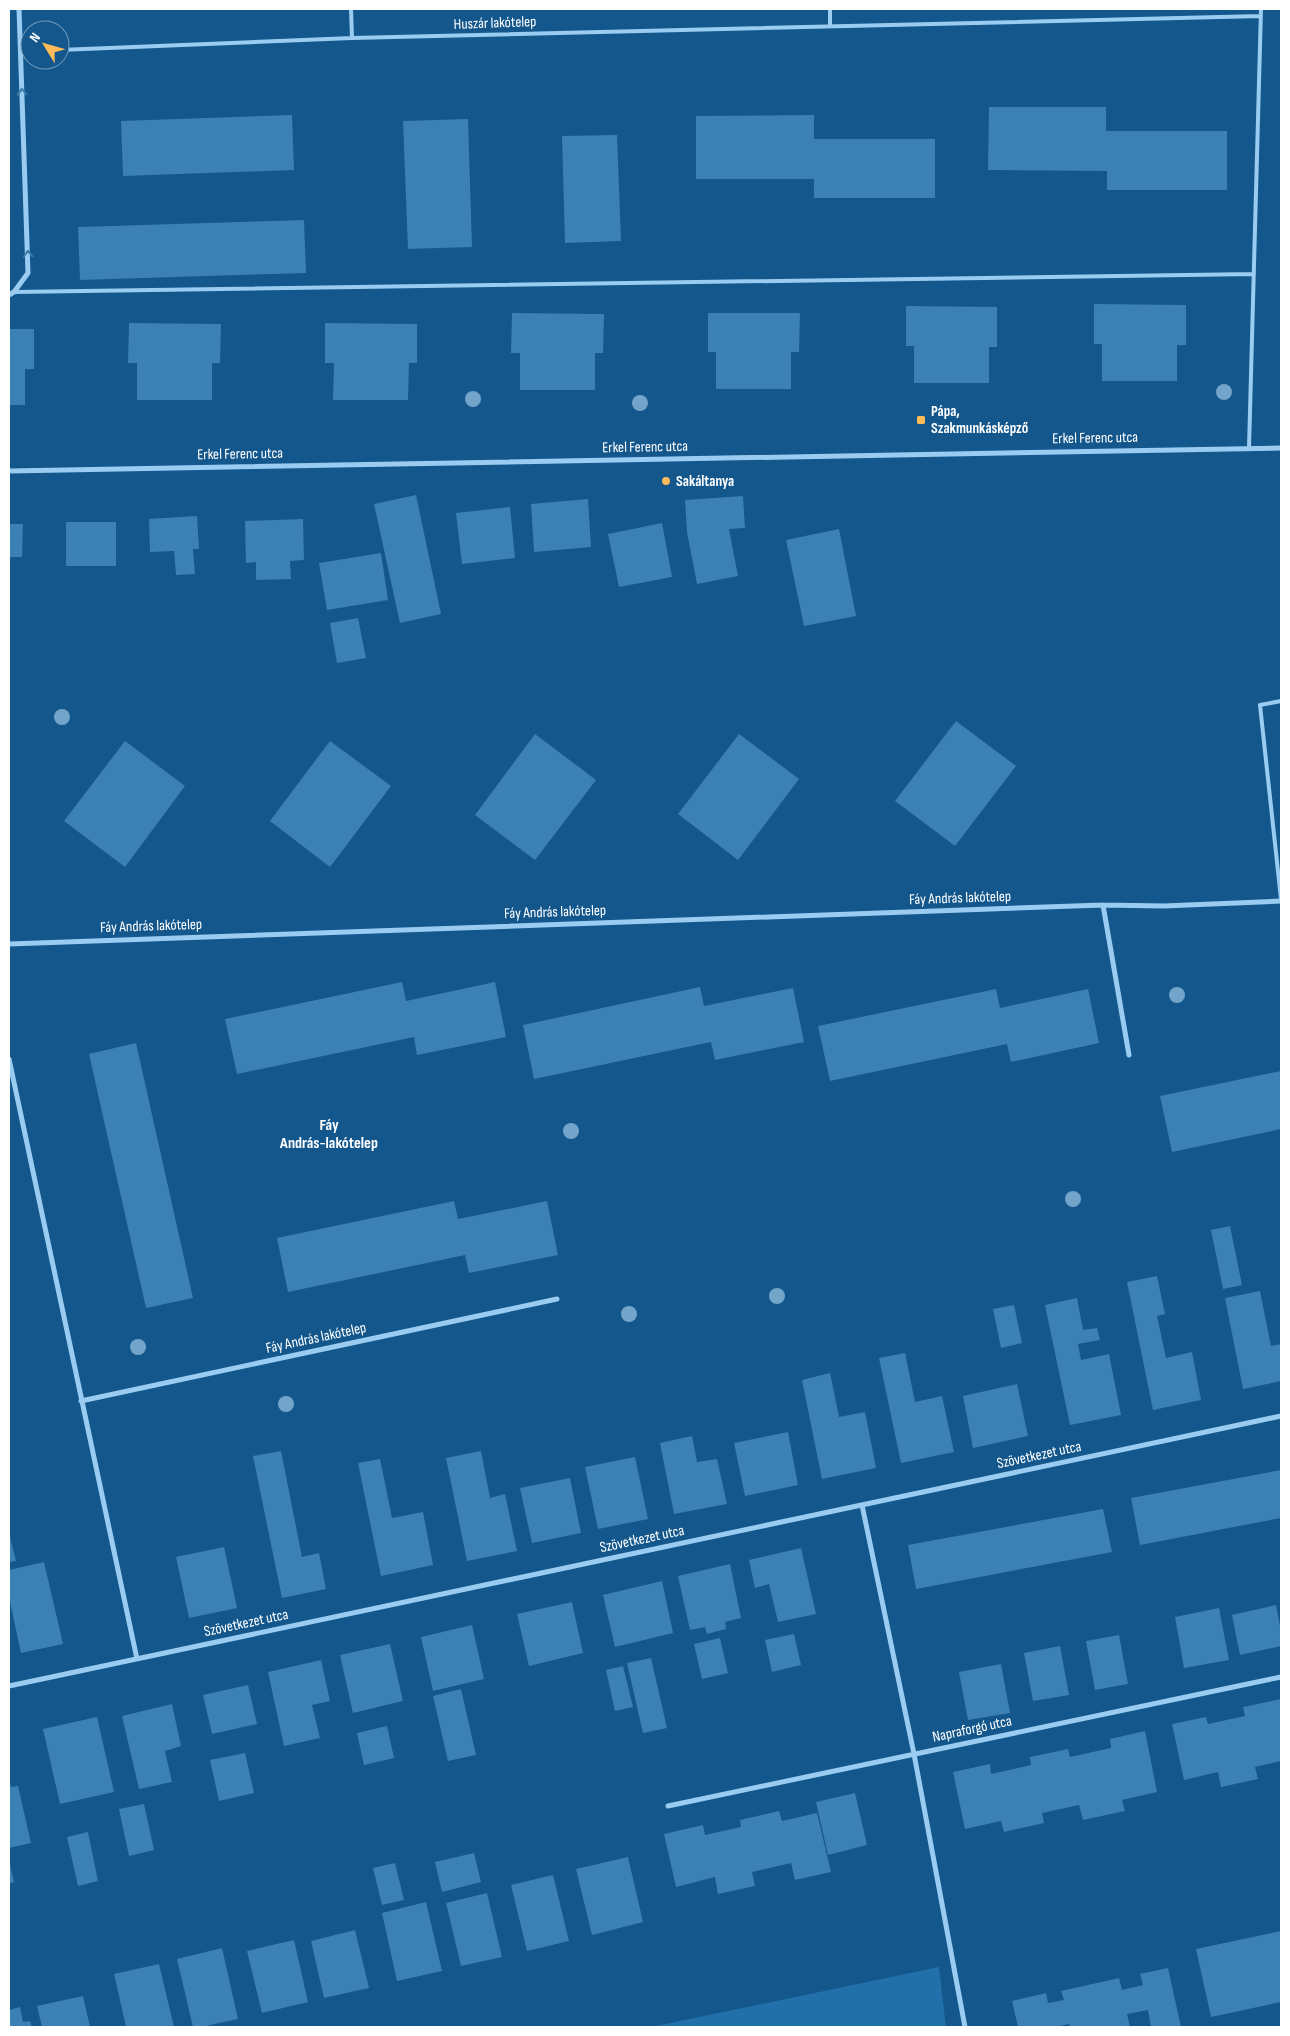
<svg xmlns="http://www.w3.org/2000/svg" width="1290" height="2036" font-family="'Sofia Sans Condensed',sans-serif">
  <rect width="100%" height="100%" fill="#13578c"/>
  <path fill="#2170a9" d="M939,1967L946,2027H651Z"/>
  <path fill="#3b81b5" d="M989,107H1106V131H1227V190H1107V171L988,170Z
    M292,115L294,170L123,176L121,121Z
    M814,115V139H935V198H814V179H696V116Z
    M468,119L472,247L408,249L403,121Z
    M617,135L621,241L565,243L562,136Z
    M304,220L306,273L80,280L78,227Z
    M1094,304L1186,305V345H1177V381H1102V344H1094Z
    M906,306L997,307V347H989V383H914V346H906Z
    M512,313L604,314L603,353H595V390H520V353H511Z
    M708,313H800L799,352H791V389H716V352H708Z
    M129,323L221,324L220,363H212V400H137V363H128Z
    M325,323L417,324V363H409L408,400H333L334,363H325Z
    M9,329H34V369H25V405H9Z
    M416,495L441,614L400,623L374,504Z
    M743,496L745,528L729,529L738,576L697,584L687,532L685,500Z
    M588,499L591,547L534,552L531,504Z
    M510,507L515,558L462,564L456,513Z
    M197,516L199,549H193L195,574L176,575L174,551L150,552L149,519Z
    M303,519L304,560L290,561L291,579L256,580V562L246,563L245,521Z
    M66,522H116V566H66Z
    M662,523L672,577L619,587L608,534Z
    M9,524H23L22,557H9Z
    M839,529L856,616L804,626L786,540Z
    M381,553L388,600L327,610L319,563Z
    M358,618L366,658L337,663L330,623Z
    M956,721L1016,766L955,846L895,801Z
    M535,734L596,780L535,860L475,815Z
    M739,734L799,779L738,860L678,814Z
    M125,741L185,786L125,867L64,821Z
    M330,741L391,786L330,867L270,821Z
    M402,982L406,1001L495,982L506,1037L417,1055L414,1037L237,1074L225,1019Z
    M700,987L704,1006L793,988L804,1042L715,1060L711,1042L534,1079L523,1025Z
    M996,989L1000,1008L1088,989L1099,1043L1011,1062L1007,1044L830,1081L818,1026Z
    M136,1043L193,1298L146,1308L89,1054Z
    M1281,1071V1129L1172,1152L1160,1096Z
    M454,1201L458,1219L547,1201L558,1255L469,1273L465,1255L288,1292L277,1238Z
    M1230,1226L1242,1285L1223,1289L1211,1230Z
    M1157,1276L1165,1314L1157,1316L1166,1358L1192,1352L1201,1400L1153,1410L1127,1282Z
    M1260,1291L1271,1346L1281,1344V1381L1243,1389L1225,1298Z
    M1077,1298L1083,1330L1097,1328L1100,1340L1078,1344L1081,1360L1109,1354L1121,1415L1070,1425L1045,1305Z
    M1014,1305L1022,1343L1001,1348L993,1309Z
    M905,1353L915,1402L942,1396L954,1452L901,1463L879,1358Z
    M830,1373L839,1417L865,1412L876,1468L822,1479L802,1380Z
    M1017,1384L1028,1436L973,1448L963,1396Z
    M788,1432L798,1485L745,1496L734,1443Z
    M692,1436L697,1462L717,1459L727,1504L674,1514L660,1443Z
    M281,1451L302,1557L319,1553L326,1589L282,1598L253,1456Z
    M481,1451L490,1498L505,1494L517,1551L467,1561L446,1458Z
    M635,1457L648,1519L598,1529L585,1467Z
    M380,1459L392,1518L423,1512L433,1565L381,1576L358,1463Z
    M1281,1470V1518L1140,1545L1131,1498Z
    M570,1478L581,1533L532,1543L520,1488Z
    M1103,1509L1112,1552L916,1589L908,1545Z
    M9,1533L16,1561L9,1562Z
    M224,1547L237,1608L189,1618L176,1557Z
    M801,1548L816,1614L778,1622L769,1584L755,1588L749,1560Z
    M44,1562L63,1644L21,1653L9,1597V1570Z
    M730,1564L741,1618L725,1622L726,1629L707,1634L705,1627L690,1630L678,1576Z
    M662,1581L673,1633L615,1647L603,1595Z
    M572,1602L583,1653L529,1666L517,1614Z
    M1276,1605L1281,1631V1646L1240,1655L1232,1615Z
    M1219,1608L1229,1660L1184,1668L1175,1617Z
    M472,1625L484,1679L433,1691L421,1637Z
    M794,1634L801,1665L772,1672L765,1640Z
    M1119,1635L1128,1684L1095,1690L1086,1641Z
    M720,1638L728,1673L702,1679L694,1644Z
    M390,1644L403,1701L353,1713L340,1655Z
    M1060,1646L1069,1695L1033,1701L1024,1653Z
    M651,1658L667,1728L643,1733L627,1663Z
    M321,1660L330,1701L312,1705L320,1738L284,1746L268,1672Z
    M1001,1664L1010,1713L968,1720L959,1672Z
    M623,1666L633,1707L615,1711L606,1670Z
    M248,1685L257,1724L212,1734L203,1695Z
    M461,1689L476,1755L448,1761L433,1696Z
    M1281,1699V1761L1255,1767L1258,1779L1221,1787L1218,1772L1184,1780L1172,1724L1206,1717L1208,1724L1245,1716L1243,1707Z
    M172,1704L181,1746L165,1751L172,1782L139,1789L122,1716Z
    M97,1717L114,1792L60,1804L43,1729Z
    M387,1726L394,1758L364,1765L357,1733Z
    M1145,1731L1157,1792L1122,1800L1125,1811L1083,1820L1079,1805L1042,1813L1044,1823L1004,1832L1001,1821L965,1829L953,1772L990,1764L991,1774L1031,1765L1030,1757L1068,1749L1070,1757L1111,1748L1110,1739Z
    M245,1753L254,1793L219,1801L210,1760Z
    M9,1781L11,1787L18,1786L31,1843L9,1848Z
    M855,1793L867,1845L828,1855L816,1802Z
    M144,1804L154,1850L129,1856L119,1809Z
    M779,1811L782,1821L817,1813L831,1872L795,1880L791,1863L752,1872L755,1886L718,1894L715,1877L676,1887L664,1834L703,1825L705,1835L741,1827L740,1820Z
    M88,1832L98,1881L78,1886L67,1837Z
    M474,1853L481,1882L442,1892L435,1862Z
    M628,1857L643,1922L592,1935L576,1869Z
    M9,1860L14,1882L9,1884Z
    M395,1863L404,1900L382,1905L373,1868Z
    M553,1875L569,1941L527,1951L511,1885Z
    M487,1893L502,1957L461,1966L446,1903Z
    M426,1902L442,1971L397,1981L382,1913Z
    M355,1930L369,1988L324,1998L311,1941Z
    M1281,1931V2002L1211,2017L1196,1949Z
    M294,1940L308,2002L262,2013L247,1951Z
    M222,1948L238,2019L201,2027H193L177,1959Z
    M159,1964L174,2027H126L114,1974Z
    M1168,1968L1181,2027H1151L1148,2010L1127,2014L1130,2027H1070L1069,2024L1055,2027H1018L1012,2001L1046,1993L1048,2003L1064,2000L1061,1991L1119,1978L1122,1990L1143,1985L1140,1974Z
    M83,1996L90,2027H42L37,2006Z
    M20,2007L23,2022L30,2021L32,2027H9V2010Z"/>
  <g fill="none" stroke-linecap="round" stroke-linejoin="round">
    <path stroke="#9accf1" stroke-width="4" d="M351,9L352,38
      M830,26V9
      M60,50L352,38L1261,16
      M21,51H30
      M14,292L1254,274
      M1249,448L1261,9
      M1281,701L1260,705L1281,899"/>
    <path stroke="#9accf1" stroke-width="5" d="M9,295L14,292L28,273L19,9
      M9,471L1281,448
      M1103,905L1129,1055
      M9,944L1103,905L1164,906L1281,901
      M9,1059L137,1659
      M81,1401L557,1299
      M862,1505L914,1754L965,2027
      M9,1686L1281,1416
      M668,1806L1281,1677"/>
  </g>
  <g fill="#73a4ca">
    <circle cx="1224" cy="392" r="8"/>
    <circle cx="473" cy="399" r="8"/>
    <circle cx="640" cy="403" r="8"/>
    <circle cx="62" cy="717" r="8"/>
    <circle cx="1177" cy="995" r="8"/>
    <circle cx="571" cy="1131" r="8"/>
    <circle cx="1073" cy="1199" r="8"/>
    <circle cx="777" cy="1296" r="8"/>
    <circle cx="629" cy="1314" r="8"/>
    <circle cx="138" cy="1347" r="8"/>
    <circle cx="286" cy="1404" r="8"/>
  </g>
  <defs><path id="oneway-chevron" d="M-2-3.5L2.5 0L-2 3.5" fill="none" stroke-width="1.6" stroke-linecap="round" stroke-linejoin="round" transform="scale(1.25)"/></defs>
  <g stroke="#3c7aaa">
    <use href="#oneway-chevron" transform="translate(22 92) rotate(-92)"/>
    <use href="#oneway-chevron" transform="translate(28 254) rotate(-92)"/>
  </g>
  <g fill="#ffba5a" stroke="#13578c" stroke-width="2">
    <rect x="916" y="415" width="10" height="10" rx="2.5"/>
    <circle cx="666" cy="481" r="5"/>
  </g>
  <g text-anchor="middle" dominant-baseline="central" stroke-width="4.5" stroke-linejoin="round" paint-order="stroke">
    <g font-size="15" fill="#fff" stroke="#13578c">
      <text transform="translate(495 23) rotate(-2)">Huszár lakótelep</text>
      <text transform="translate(1095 438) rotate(-1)">Erkel Ferenc utca</text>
      <text transform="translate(645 447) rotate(-1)">Erkel Ferenc utca</text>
      <text transform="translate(240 454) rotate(-1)">Erkel Ferenc utca</text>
      <text transform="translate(960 898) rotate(-2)">Fáy András lakótelep</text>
      <text transform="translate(555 912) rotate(-2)">Fáy András lakótelep</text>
      <text transform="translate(151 926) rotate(-2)">Fáy András lakótelep</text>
      <text transform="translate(316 1338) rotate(-12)">Fáy András lakótelep</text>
      <text transform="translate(1039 1455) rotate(-12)">Szövetkezet utca</text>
      <text transform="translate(642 1539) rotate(-12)">Szövetkezet utca</text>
      <text transform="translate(246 1623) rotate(-12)">Szövetkezet utca</text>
      <text transform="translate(972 1729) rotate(-12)">Napraforgó utca</text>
    </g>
    <g font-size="15" font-weight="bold" fill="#fff" stroke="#13578c" text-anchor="start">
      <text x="931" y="411">Pápa,<tspan x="931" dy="17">Szakmunkásképző</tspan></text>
      <text x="676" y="481">Sakáltanya</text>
    </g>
    <g font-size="16" font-weight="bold" fill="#fff" stroke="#13578c">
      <text x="329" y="1125">Fáy<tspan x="329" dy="18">András-lakótelep</tspan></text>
    </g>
  </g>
  <rect width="1290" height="2036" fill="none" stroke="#ffffff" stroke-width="20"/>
  <g transform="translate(45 45) rotate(307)"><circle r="24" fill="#13578c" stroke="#719aba"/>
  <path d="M0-4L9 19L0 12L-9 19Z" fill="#ffba5a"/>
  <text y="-8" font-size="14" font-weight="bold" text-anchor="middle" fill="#ffffff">N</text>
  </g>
</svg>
